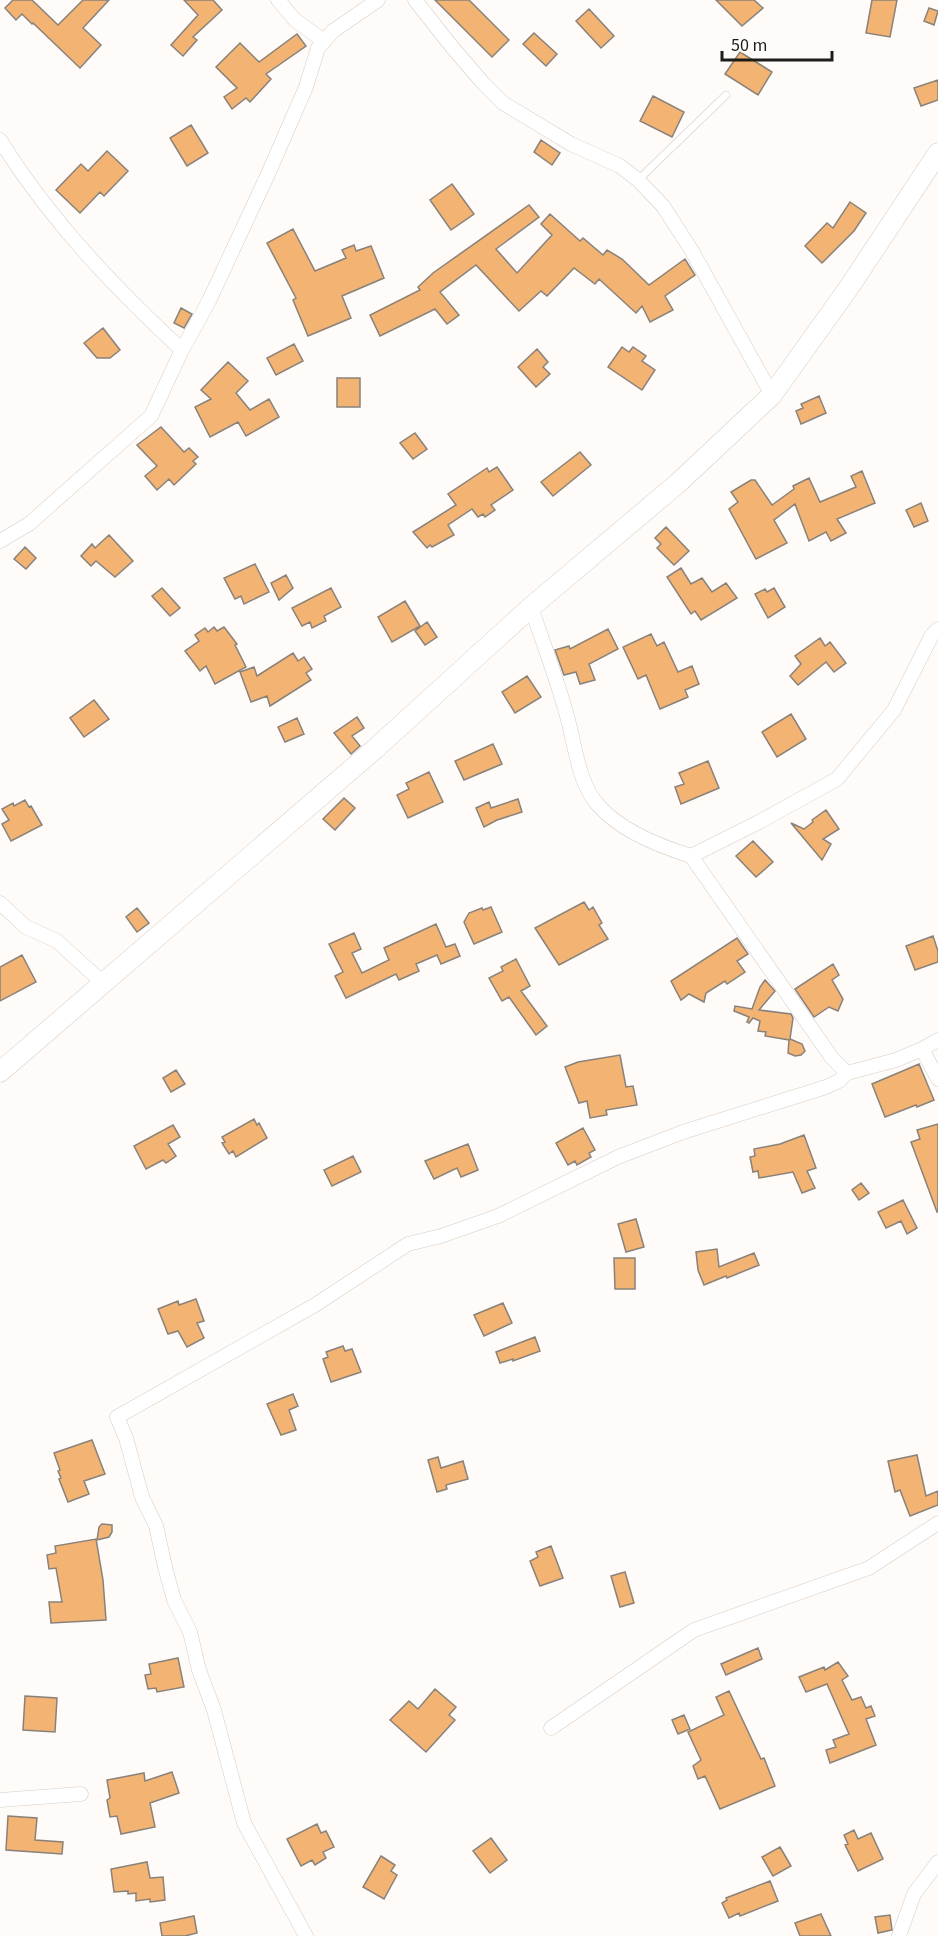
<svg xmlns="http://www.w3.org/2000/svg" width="938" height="1936" font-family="'Source Sans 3',sans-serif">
  <rect width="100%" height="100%" fill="#fefbf8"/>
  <path fill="#f3b372" stroke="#89827b" stroke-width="1.5" d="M13,0H32L58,25L83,0H109L83,28L101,45L80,68L33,23L32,24L22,14L16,20L5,8Z
    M184,0H213L222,10L193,37L197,40L183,56L171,45L198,15Z
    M435,0H469L509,40L492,57Z
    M716,0H754L763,8L742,26Z
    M872,0H897L890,37L866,33Z
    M929,8L938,11L934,25L924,21Z
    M589,9L614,36L601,48L576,21Z
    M534,33L557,54L546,66L523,44Z
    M297,34L306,46L266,74L271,79L250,102L246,98L232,109L224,97L237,88L216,67L240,43L259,62Z
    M740,52L772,72L758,95L725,74Z
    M938,80V100L921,106L914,88Z
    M653,96L684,112L672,137L640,121Z
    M191,125L208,153L187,166L170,138Z
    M541,140L560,153L552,165L534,152Z
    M107,151L128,171L104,196L100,192L80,213L56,190L81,164L88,171Z
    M452,184L474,214L451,230L430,200Z
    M850,202L866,213L854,231L822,263L805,246L827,223L833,228Z
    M529,205L539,217L496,249L517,273L552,235L541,224L550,214L580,241L583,238L603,255L607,250L622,259L649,285L685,259L695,275L665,296L673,310L650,322L642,306L636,313L599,279L595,284L574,268L547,296L541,291L519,311L476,265L440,292L459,315L447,324L435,309L380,336L370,315L420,290L418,287L433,273Z
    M293,229L315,271L346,258L342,250L354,245L356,251L371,246L384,278L342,296L351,318L308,336L293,300L296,298L267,243Z
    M181,308L192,314L184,328L174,323Z
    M103,328L120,350L110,358H97L84,343Z
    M294,344L303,361L276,375L267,358Z
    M622,347L629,352L633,347L646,356L642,361L655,370L642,390L608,367Z
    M537,349L548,362L543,367L550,374L536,387L518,367Z
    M228,362L248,381L236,393L250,410L269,399L279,417L246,436L238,422L210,437L195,407L211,399L201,390Z
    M337,378H360V407H337Z
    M819,396L826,413L801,424L796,411L803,408L801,404Z
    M161,427L184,452L189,448L198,457L193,461L196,464L174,485L169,479L157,490L145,476L157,466L137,445Z
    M415,433L427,449L413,459L400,443Z
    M580,452L591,465L553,496L541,482Z
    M497,467L513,490L491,505L495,510L485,517L483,514L478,517L472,509L448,525L454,535L432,547L430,545L427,548L413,532L456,505L448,494L487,468L489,472Z
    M862,471L875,503L837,519L846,533L831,541L826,532L809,541L795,504L774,520L787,543L756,559L729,509L738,502L731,492L751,480H755L772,505L794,489L793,486L809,478L820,502L856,487L851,476Z
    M921,503L928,521L914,527L906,510Z
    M666,527L689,551L674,565L657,548L661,544L655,538Z
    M109,535L133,561L115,577L96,561L91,566L81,556L92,544L95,548Z
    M25,547L36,558L26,569L14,559Z
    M255,564L269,592L244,604L241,596L235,599L224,578Z
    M681,568L691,584L702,578L712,592L726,583L737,598L701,620L695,611L691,614L667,577Z
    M286,575L293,588L279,600L271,583Z
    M162,588L180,608L170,616L152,596Z
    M331,588L341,607L324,616L326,621L312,628L310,622L302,626L292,608Z
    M774,588L785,607L768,618L755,594L765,589L767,592Z
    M405,601L420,626L392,642L378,617Z
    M427,622L437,637L425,645L415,631Z
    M214,627L217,631L224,627L237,644L235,645L246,667L215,684L206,666L200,671L185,651L199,641L195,635L205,628L208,632Z
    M608,629L618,649L589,664L595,680L580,684L576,672L564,675L555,650L569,646L570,649Z
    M651,634L657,646L664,642L678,672L692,666L699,684L685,690L688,697L660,709L646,675L638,679L623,647Z
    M820,638L825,646L830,642L846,663L834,672L826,662L798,685L790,676L801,664L795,656Z
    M293,653L298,661L304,657L312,669L306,673L311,680L270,706L267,696L251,702L240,672L254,667L257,676Z
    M527,676L541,697L515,713L502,692Z
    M94,700L109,719L84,737L70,718Z
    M791,714L806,739L777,757L762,732Z
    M357,717L364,728L352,736L360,746L351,754L334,733Z
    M297,718L304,734L285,742L278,727Z
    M493,744L502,764L464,780L455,761Z
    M708,761L719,788L681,804L675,787L684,784L679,773Z
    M429,772L443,802L408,818L397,795L409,789L406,783Z
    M344,798L355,808L335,830L323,819Z
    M518,799L522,812L497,820L484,827L476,808L489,802L491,808Z
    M25,800L29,807L31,806L42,825L11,841L2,824L9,820L2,809L13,803L14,806Z
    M826,810L839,829L823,839L831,844L822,860L791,823L804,829L813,822L812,820Z
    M753,841L773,862L756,877L736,856Z
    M584,902L589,910L593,907L602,923L599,925L608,939L559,965L535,928Z
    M491,907L502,932L474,944L464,922L469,913L482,908L483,910Z
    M137,908L149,923L137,932L126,917Z
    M436,924L446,947L455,944L460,956L441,964L437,955L416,964L419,971L399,980L396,974L346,998L335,976L343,972L329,944L354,933L361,949L352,953L362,973L389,960L384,948Z
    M933,936L938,951V962L915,970L906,946Z
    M737,938L748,954L737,961L745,972L727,984L725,981L706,993L704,1002L689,994L681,1000L671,981Z
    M22,955L36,982L0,1001V967Z
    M516,959L530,986L521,991L547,1026L536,1035L509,997L502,1001L489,978L503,971L501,967Z
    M833,964L839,975L832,980L843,999L838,1011L829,1007L814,1017L795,989Z
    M765,980L775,991L759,1010L791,1014L793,1018L790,1039L802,1044L805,1051L801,1055L795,1056L788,1053L789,1040L765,1036L766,1032L758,1031L760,1021L753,1018L749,1023L747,1022L749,1017L734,1011L735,1006L752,1009L760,987Z
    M620,1055L626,1087L633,1086L637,1105L606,1110L607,1115L590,1118L587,1101L579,1103L565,1067L578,1062Z
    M919,1064L934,1100L917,1107L916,1105L885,1117L872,1084Z
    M176,1070L185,1084L171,1092L163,1078Z
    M254,1119L257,1125L259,1123L267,1138L236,1157L233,1151L229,1154L222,1143L225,1142L222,1137Z
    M938,1124V1212H937L911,1142L920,1139L917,1130Z
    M173,1125L180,1137L168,1144L176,1156L166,1163L163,1160L146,1169L134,1146Z
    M583,1128L595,1150L589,1153L591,1157L577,1165L575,1161L568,1165L556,1143Z
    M804,1135L816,1168L807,1171L815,1188L802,1193L793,1172L759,1178L758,1171L753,1172L750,1157L755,1156L754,1149L780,1144Z
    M468,1144L478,1170L461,1177L457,1168L434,1179L425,1161Z
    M353,1156L361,1172L332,1186L324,1170Z
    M861,1183L869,1193L859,1200L852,1190Z
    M903,1200L917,1228L907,1234L901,1221L886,1228L878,1212Z
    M636,1219L644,1247L626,1252L618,1224Z
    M717,1249L719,1267L754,1253L759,1265L727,1278L726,1276L704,1285L698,1270L696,1252Z
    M614,1258H635V1289H615Z
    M196,1299L204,1321L197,1323L204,1338L187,1347L178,1331L168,1334L158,1309L178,1301L179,1305Z
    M503,1303L512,1323L484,1336L474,1315Z
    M535,1337L540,1351L513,1361V1359L500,1363L496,1352Z
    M343,1346L345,1351L352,1349L361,1372L331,1382L323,1359L328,1357L326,1352Z
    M293,1394L298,1406L289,1410L296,1430L281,1435L267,1404Z
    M92,1440L105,1474L84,1481L89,1494L68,1502L59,1479L61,1478L58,1471L60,1470L54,1453Z
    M917,1455L926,1496L938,1491V1505L910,1516L900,1490L895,1492L888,1461Z
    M438,1457L441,1468L463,1461L468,1479L446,1485L447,1489L437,1492L428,1460Z
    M102,1524L112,1525V1532L109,1537L97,1540L99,1527Z
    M96,1539L103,1580L106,1620L51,1623L49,1602H62L56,1568L49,1569L47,1555L56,1553L55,1546Z
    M551,1546L563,1578L540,1586L530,1561L538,1557L536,1552Z
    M625,1572L634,1603L620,1607L611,1576Z
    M758,1648L762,1659L726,1675L721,1664Z
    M178,1658L184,1687L157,1692L156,1688L148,1689L145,1675L151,1674L149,1664Z
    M838,1662L848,1676L842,1680L852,1700L861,1697L866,1708L871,1706L875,1716L866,1719L876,1745L830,1763L826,1750L836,1747L833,1740L849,1734L827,1684L806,1692L799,1677L824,1667L825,1670Z
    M435,1689L456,1707L449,1715L455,1720L426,1752L390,1720L409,1701L418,1709Z
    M729,1691L761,1759L764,1758L775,1786L720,1809L705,1776L698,1779L693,1766L701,1760L688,1732L724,1715L716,1697Z
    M25,1696L57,1698L55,1732L23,1730Z
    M684,1715L690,1729L678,1734L672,1720Z
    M172,1772L179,1793L150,1803L155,1827L121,1834L117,1816L110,1817L107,1800L110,1798L107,1780L144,1773L145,1781Z
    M8,1816L37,1818L35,1840L63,1842L62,1854L6,1850Z
    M317,1824L321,1833L326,1831L334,1847L323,1852L326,1858L315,1865L312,1860L301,1866L287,1839Z
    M854,1830L858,1839L871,1833L883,1859L858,1871L845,1845L848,1844L844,1835Z
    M491,1838L507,1860L490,1873L473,1851Z
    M780,1847L791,1866L773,1876L762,1857Z
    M381,1856L395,1865L391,1871L397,1875L384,1899L363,1887Z
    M147,1862L150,1878L163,1877L165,1900L150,1902V1899L136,1901V1893L128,1894V1891L114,1892L111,1869Z
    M770,1881L778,1901L740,1916L739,1913L729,1918L722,1903L727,1900L726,1898Z
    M821,1914L831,1936H800L795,1923Z
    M890,1915L892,1930L878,1933L875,1917Z
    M194,1916L197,1933L185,1936H162L160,1923Z"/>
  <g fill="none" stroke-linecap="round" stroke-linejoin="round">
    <defs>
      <path id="lane" d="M638,180L726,95"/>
      <path id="street" d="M278,0L295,20L324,41
        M415,0L452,47L483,83L503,103L571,144L620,166L638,180L663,206L692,251L772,395
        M0,140C49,219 114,287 182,350
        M0,541L29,524L151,416L182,350L209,301L268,174L306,87L318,48L333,31L378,0
        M531,607C543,643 557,679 567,716C575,744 578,784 599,806C621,831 659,846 691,856L832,1058L847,1073
        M691,856L759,822L837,779L894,710L932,635L938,629
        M0,903L26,927L57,941L103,983
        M922,1049L938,1040
        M551,1728L694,1630L869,1568L938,1523
        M0,1800L81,1794
        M306,1936L244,1823L214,1710L199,1670L190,1632L174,1600L166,1571L156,1526L142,1497L126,1438L117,1417L315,1305L408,1244L441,1236L498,1216L618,1157L683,1132L826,1087L839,1081L847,1073L896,1060L922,1049L938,1079
        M899,1936L914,1894L938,1862"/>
      <path id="secondary" d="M0,1072L375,749L531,607L677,484L772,395L850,286L938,153"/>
    </defs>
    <use href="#lane" stroke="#d4cdc6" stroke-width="8"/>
    <use href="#street" stroke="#d4cdc6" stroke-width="15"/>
    <use href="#secondary" stroke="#d4cdc6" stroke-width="21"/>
    <use href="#lane" stroke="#fff" stroke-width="7"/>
    <use href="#street" stroke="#fff" stroke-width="14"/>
    <use href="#secondary" stroke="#fff" stroke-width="20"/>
  </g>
  <path d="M722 51v9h110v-9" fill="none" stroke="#1e1c19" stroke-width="3"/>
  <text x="731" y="51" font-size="18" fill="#1e1c19" stroke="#fefbf8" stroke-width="4.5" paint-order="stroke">50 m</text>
</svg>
